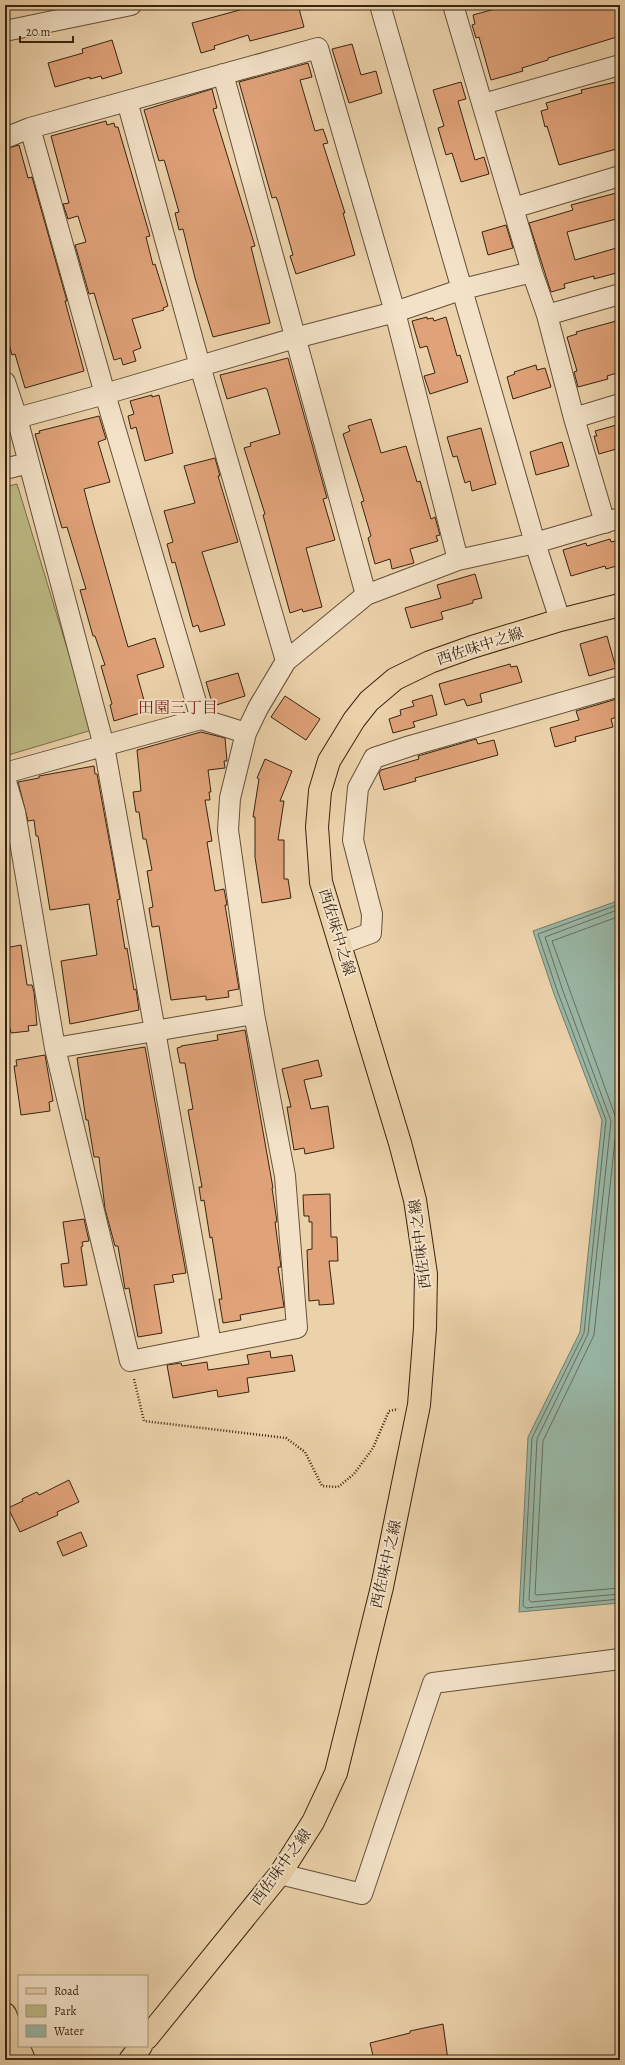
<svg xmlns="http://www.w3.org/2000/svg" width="625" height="2065" font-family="Alegreya,'Noto Serif JP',serif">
  <rect width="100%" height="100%" fill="#ecd2ab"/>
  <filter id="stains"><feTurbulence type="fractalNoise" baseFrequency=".005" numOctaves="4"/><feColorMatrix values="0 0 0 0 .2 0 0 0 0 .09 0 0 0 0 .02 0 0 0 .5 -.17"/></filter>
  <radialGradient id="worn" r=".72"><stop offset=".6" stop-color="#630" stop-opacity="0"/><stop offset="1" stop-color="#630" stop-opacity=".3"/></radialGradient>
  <path fill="#bdba85" stroke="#7a6f4b" d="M17,484L92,730L5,756V487Z"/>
  <path fill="#99b8a7" stroke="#717d6b" d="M620,900V1603L519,1612L528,1437L580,1332L602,1120L554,994L533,931Z"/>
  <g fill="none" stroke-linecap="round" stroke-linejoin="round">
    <path stroke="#686e5c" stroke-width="1" d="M620,904L538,934L558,993L606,1120L584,1333L532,1438L523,1606L526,1608L620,1599
      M620,909L545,937L563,991L611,1121L588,1334L537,1439L529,1600L531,1602L620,1594
      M620,916L552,941L617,1121L594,1335L543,1441L535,1594L537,1595L620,1588"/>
  </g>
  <path fill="#e0a279" stroke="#362411" d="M258,5H298L304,27L250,41L248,35L214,46L215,49L201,53L192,23Z
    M509,5H617L620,16V36L548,58V60L522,68L523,71L491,80L479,37L476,38L472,25L475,24L473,15Z
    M112,40L122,73L102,79L101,76L90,79V77L55,87L48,63L83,53L82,49Z
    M352,44L361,75L376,71L382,93L349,103L332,49Z
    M308,63L312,77L300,80L315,131L323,129L328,143L323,144L345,213H343L355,255L296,274L290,256L293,255L278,202L276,197L272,198L239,82Z
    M620,81V148L559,165L547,126L545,127L541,111L548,109L546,103L582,93L581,90Z
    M461,82L466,99L458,101L475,160L484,157L489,174L461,182L452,153L446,155L438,128L444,126L433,90Z
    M212,89L217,108L213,109L255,246L251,247L270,323L213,337L195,278L183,229L179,230L175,213L179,212L165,163L164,160L159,161L144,110Z
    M106,121L107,125L114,123L115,127H118L150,236L146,237L153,265L155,264L168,306L163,308L164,310L132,319L141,348L133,351L136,361L123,365L121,358L114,360L94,293L89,294L75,245L86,242L78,216L68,219L63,204L69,203L51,136Z
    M19,145L28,178L32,177L67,301H65L84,371L25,388L15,354L12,355L7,337H5V149Z
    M620,192V218L567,232L575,260L620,247V272L594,279V276L564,284L565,288L551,292L529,223L573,210L571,205Z
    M506,225L513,248L488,255L482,232Z
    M427,317V319L433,318L434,321L446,317L457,356L460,355L468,382L430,394L424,376L435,373L427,346L420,348L412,321Z
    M620,320V372L607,376L608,379L578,387L574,372L577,371L567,337L577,334L576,332Z
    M288,358L327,498L323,499L335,540L306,548L322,607L303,612L302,609L290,613L263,515L265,514L244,448L251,446L250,443L280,434L267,389L265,388L227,399L220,375Z
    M536,365L537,370L545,368L551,387L513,399L507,377L515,374L514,372Z
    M152,395V397L159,395L173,453L145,461L136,427L131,429L128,416L134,414L130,401Z
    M99,416L106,439L98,442L110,482L84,489L92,520L128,647L155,638L164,667L137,675L147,711L114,721L110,705L112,704L101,666L105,665L95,636H93L80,590L86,589L67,527L62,528L35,434L40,433L39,431Z
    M371,419L381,453L406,446L417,482L420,481L431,519L435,517L440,535L436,536L438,541L410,549L414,563L392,569L390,559L375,564L368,538L371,536L361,502L364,501L343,434L350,431L348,426Z
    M620,424V448L599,454L594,436H597L595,431Z
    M481,428L496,484L472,491L470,481L465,483L457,456L453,457L447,437Z
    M562,442L569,466L536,475L530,452Z
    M215,458L220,476H218L238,542L202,552L225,625L200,632L198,625L193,627L175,562L172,563L167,544L173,542L164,511L195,503L184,466Z
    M610,539L611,542L620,540V565L606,569L605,566L571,576L563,550L586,543L587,546Z
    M475,574L482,598L473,600V603L441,612L443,619L411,628L405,608L441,598L437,585Z
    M607,636L616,668L589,676L580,644Z
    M510,664L511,667L517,666L522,682L480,694L482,702L467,706L464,699L445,705L439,684Z
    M238,673L245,696L213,706L206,682Z
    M432,695L437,715L413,722L415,727L393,733L389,719L401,715L400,710L414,706L412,701Z
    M285,696L320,719L306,740L271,717Z
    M620,698V716L611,719L613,727L575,737L576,741L555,747L550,728L579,720L576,711Z
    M201,732L225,738L227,761H224L225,768L208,770L211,792H209L210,800H205L212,841L207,842L215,891L224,889L227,905H225L239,989L228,991L229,997L206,1000V996L171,1000L159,926L152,927L149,908L153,907L147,871L152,870L146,839H143L139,812H136L133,792L141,791L137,750Z
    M476,739L478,744L494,740L498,755L415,778L416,781L384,790L379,773L381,770L419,759L418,756Z
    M265,759L292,771L280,801H284L278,840H284V879H288L291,898L262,903L255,857V817H253L259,779L257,778Z
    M94,766L95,774H97L120,899L117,900L125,949L127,948L134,990L136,989L139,1010L70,1024L61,961L97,955L89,904L50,910L38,836H36L34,820L28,821L18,782L39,778V776Z
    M21,945L27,985H32L34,992L37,1025L28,1026L29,1031L11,1033L10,1028H7L5,1016V948Z
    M245,1030L273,1188H272L277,1222H275L281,1267H278L284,1307L240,1315L241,1320L223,1323L219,1299H222L212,1237L210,1238L204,1200L201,1201L199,1187H202L188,1110L193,1109L185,1063H180L177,1048L181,1047V1046L218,1040L217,1035Z
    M145,1047L186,1273L172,1275L174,1282L154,1285L162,1333L138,1337L129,1288L125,1289L118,1246H115L105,1209L99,1157H94L88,1120H86L77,1058Z
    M45,1055L53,1101L49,1102L50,1111L21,1115L14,1066H17L16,1060Z
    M318,1060L322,1076L304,1080L311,1109L328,1106L334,1148L305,1154L304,1148L294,1150L287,1107H291L282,1069Z
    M330,1194L331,1237H337L338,1261H329L334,1304L319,1305V1300L309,1301L307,1250L312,1249V1222H309V1216H304L303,1195Z
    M84,1219L89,1241L82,1242L83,1246L81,1247L87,1285L64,1287L61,1264L69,1263L63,1222Z
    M270,1351L271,1358L292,1355L295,1371L247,1378L249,1392L218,1397L217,1390L173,1398L167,1365L181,1363L182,1366L207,1362L208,1370L249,1364L247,1355Z
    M69,1480L79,1502L57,1512L58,1515L20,1532L8,1508L23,1501L22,1499L37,1492L39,1495Z
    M81,1532L87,1546L63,1556L57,1542Z
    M443,2024L448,2060H374L370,2043L410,2033V2031Z"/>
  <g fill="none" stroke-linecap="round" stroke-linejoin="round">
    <defs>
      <path id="minor" d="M380,5L535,543L560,620
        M453,5L532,272L547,315L574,418L605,523
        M5,31L131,5
        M223,74L366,595
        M127,101L200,366L286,661
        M483,104L620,65
        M30,128L105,394L201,719
        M5,138L30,128L318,48L395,312L458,560
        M513,208L620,176
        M547,315L620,294
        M5,382L17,418L104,746L211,1344
        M17,418L105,394L295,338L395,312L463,289L532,272
        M574,418L620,404
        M5,469L28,463
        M5,773L201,719L246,733
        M5,778L15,812L55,1048L130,1361L297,1328L285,1176L254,1014L228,830L230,798L246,733L258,708L286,661L366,595L458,560L535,543L620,518
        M341,944L371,933L372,914L353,840L358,788L374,758L410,746L620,686
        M55,1048L254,1014
        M280,1874L362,1894L433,1683L620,1659"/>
      <path id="major" d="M147,2038L280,1874L313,1822L336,1773L382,1587L419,1405L425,1328L426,1274L415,1200L400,1143L321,882L317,827L320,791L329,761L354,720L369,701L395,679L430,662L472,647L560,620L620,605
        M130,2060L141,2046"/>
      <path id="highway" d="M5,2014L24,2060"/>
    </defs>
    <use href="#minor" stroke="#645038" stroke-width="22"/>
    <use href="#major" stroke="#362411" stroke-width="24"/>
    <use href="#highway" stroke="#362411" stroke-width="24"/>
    <path stroke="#362411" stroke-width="2.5" stroke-dasharray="1 2" stroke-linecap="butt" d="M134,1379L144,1421L286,1438L305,1452L322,1486L338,1487L354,1474L373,1448L389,1411L398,1409"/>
    <use href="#minor" stroke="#f3e2c8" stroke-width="20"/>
    <use href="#major" stroke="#ecd2ab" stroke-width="22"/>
    <use href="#highway" stroke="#ecd2ab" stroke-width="22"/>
  </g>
  <g text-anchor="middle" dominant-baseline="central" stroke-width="4" stroke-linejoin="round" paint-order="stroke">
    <g font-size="15" fill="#362411" stroke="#f3e2c8">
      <text transform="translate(480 646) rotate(-18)">西佐味中之線</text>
      <text transform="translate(337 932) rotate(73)">西佐味中之線</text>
      <text transform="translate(420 1244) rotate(-97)">西佐味中之線</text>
      <text transform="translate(386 1564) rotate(-77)">西佐味中之線</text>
      <text transform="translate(281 1867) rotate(-54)">西佐味中之線</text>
    </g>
    <g font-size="16" fill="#7a1f14" stroke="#f3e2c8">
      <text x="178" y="708">田園三丁目</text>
    </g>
  </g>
  <rect width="625" height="2065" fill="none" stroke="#ecd2ab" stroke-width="20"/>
  <rect x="6" y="6" width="613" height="2053" fill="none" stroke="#362411" stroke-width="2"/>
  <rect x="10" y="10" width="605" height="2045" fill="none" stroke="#362411"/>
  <rect x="18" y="1975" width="130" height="72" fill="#f3e2c8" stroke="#a7967f"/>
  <rect x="26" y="1988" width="20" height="6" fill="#ecd2ab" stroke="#a7967f"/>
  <text x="54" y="1995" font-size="12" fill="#362411">Road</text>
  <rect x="26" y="2005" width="20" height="12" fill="#bdba85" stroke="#a7967f"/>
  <text x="54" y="2015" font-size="12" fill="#362411">Park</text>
  <rect x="26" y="2025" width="20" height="12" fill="#99b8a7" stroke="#a7967f"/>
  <text x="54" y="2035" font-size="12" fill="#362411">Water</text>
  <path d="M20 36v6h53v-6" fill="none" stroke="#362411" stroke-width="2"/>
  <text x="26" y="36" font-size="12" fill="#362411" stroke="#f3e2c8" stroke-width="3" paint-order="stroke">20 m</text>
  <rect width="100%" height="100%" filter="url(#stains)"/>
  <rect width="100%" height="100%" fill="url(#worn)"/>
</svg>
